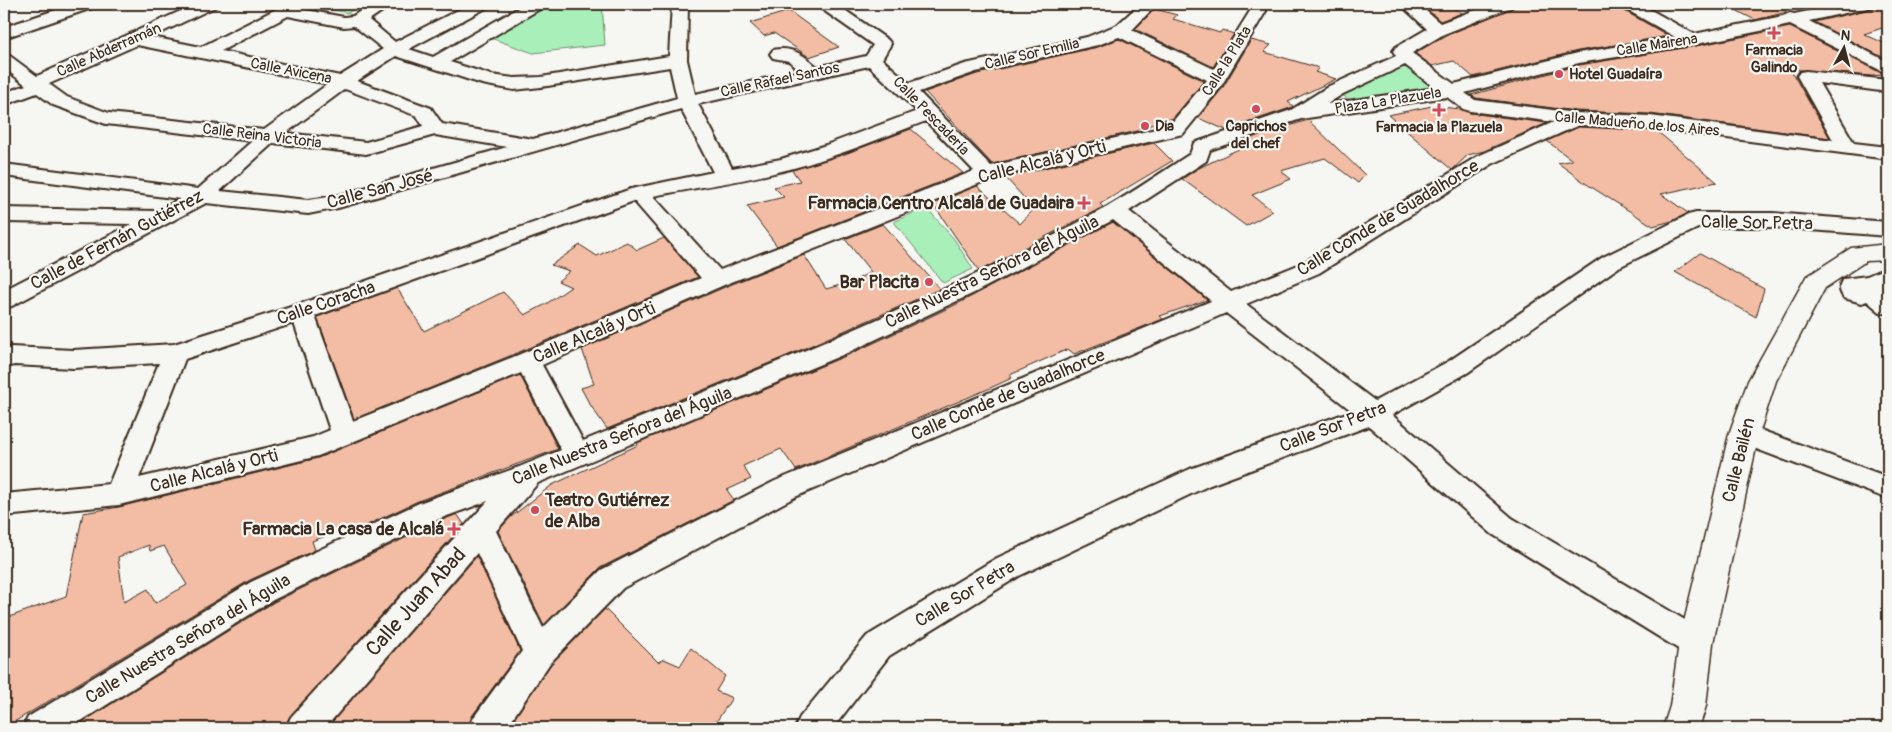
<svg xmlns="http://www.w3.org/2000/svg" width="1892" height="732" font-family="Pangolin,sans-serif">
  <rect width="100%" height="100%" fill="#f6f6f2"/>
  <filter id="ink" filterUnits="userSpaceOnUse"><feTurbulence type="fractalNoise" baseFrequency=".02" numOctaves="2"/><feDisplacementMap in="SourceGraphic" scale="10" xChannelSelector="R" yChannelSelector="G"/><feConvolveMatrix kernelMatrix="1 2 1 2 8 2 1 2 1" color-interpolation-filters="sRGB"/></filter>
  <g filter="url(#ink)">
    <path fill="#a9efba" stroke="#728c6c" d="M318,4H362L348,13L314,6Z
      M541,4H602L605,45L533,53L485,36Z
      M1401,64L1411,65L1436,86L1432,88L1359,101L1349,100L1340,93Z
      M926,207L954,239L973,269L943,283L894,222Z"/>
    <path fill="#f2bda4" stroke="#3b2a1e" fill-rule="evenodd" d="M1447,4L1462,13L1440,21L1428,10Z
      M1537,4H1618L1621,9L1669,36L1578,51L1473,77L1454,61L1432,66L1415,53L1445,36L1514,7Z
      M1724,4H1771L1787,12L1755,20Z
      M1888,5V26L1864,34L1888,45V60L1814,22Z
      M1155,9L1177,15L1173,19L1220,33L1222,30L1234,34L1213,67L1135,29Z
      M789,11L811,27L839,47L809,57L774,33L764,36L750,23Z
      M1790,27L1885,75L1872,76L1790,69L1830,138L1650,114L1576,111L1476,98L1471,95L1579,65L1696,46Z
      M1119,39L1204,81L1173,118L1141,128L1142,130L992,164L925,92L977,74L1098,47Z
      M1251,40L1271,45L1264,52L1319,68L1315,72L1336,79L1288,102L1293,106L1290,108L1226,130L1198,118L1222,89Z
      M1432,106L1460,109L1470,113L1547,123L1484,151L1468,155L1452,170L1388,115Z
      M1308,120L1365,175L1358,183L1325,158L1281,171L1291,179L1252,195L1273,211L1246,226L1182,179L1197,169L1251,143L1244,140Z
      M1579,127L1657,131L1717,182L1661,194L1688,213L1672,221L1653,226L1585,183L1558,163L1572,160L1547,141Z
      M911,129L963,173L777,246L747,206L784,197L774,187L800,181L792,170L842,155Z
      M1154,143L1172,161L1100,204L1103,207L979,271L933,204L977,186L1020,224L1034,209L1005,177Z
      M1113,222L1207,300L1160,316L1163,319L1074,354L1068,349L1010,375L1012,378L988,389L796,470L781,449L743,466L751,479L727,490L734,500L600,568L544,625L498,531L511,517L552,485L638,445L637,443L848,355L955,305Z
      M883,224L940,289L782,358L607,429L589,403L581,388L594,384L582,349L725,287L804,255L826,289L851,282L871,272L845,239Z
      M664,238L698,277L517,353L354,419L317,317L397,288L424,331L503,292L525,315L546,304L571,287L558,281L570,271L551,265L580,245L597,256L627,242L637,250Z
      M1700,253L1764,289L1756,317L1675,272Z
      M520,375L558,449L418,501L348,534L345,529L312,541L315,550L250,580L4,728V619L66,596L83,513L119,507L318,458ZM149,545L150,551L164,546L187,585L155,603L148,589L124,602L118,557Z
      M457,514L464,524L290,716L284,728H73L274,602L440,521Z
      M477,556L520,651L472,716L467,728H327Z
      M605,609L658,662L664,659L680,666L691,648L725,676L716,691L732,698L712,728H508L551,664Z"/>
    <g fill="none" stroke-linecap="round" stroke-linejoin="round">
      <defs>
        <path id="minor" d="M74,4H97L95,7L4,38V27Z
          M196,4H217L215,7L152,37L201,47L286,4H305L301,9L344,17L353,16L371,4H390L388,7L369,20L395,42L470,4H490L488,7L409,49L433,57L525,4H545L543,7L450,62L491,75L514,78L541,77L669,56L672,4H688L687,60L695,94L800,71L789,61L773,58L770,54L773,50C792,46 804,55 817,67L866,56L873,45L819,7L817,4H836L888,40L891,44L882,59L909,83L965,64L1087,37L1117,25L1140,4H1157L1132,30L1214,69L1250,11V4H1266V11L1220,88L1183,134L993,178L724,285L542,365L583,441C760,369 939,300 1107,207C1135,191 1162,172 1190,154L1194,143L1291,110L1329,86L1396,56L1393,51L1396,47L1427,29L1400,4H1418L1440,23L1492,4H1514L1512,7L1444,34L1412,53L1454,84L1578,53L1675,37L1622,7L1620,4H1640L1694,34L1783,16L1790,13L1794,14L1843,4H1874L1872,7L1809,21L1888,62V74L1790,25L1692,45L1579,63L1465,93L1475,100L1576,113L1650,116L1833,140L1797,76L1800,72L1806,71L1888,80V92L1819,83L1854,143L1888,147V159L1650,128L1579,125L1492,164L1319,273L1246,304L1375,401L1449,361L1603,257L1688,215L1696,213H1772L1888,222V236L1772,227H1700L1619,267L1467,373L1392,415L1512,518L1707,633L1712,643L1707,653L1696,657L1685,653L1492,534L1369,426L1210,485L1019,576L889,656L833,728H795L800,717L867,636L997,558L1190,469L1352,411L1226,313L795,497L623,588L550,663L506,728H469L474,717L522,651L477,553L325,728H286L291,717L488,501L439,519L273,600L70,728H23L28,717L251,582L419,503L519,467L561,450L521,373L318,456L119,505L4,516V494L109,484L159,363L73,368L14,365L4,368V349L11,347L73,350L174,344L294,306L631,189L713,172L681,109L338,208L308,214L206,203L12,306L4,308V290L132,224L4,222V208L157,211L180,199L4,176V164L198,189L252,141L106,124L53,105L37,93L4,105V93L26,85L4,68V55L10,56L37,76ZM288,16L344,27L354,26L383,49L340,76L221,51ZM1119,37L1207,80L1169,126L991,166L919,92L976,72L1098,45ZM137,45L328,84L264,130L109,113L67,97L49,84ZM396,56L482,84L514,90L541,87L670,67L677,98L533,139L442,124L431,108L357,81ZM1405,65L1435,88L1327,104L1343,94ZM869,66L917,111L826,145L781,159L732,168L698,104ZM345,89L417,116L423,126L366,142L286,133ZM1447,97L1463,109L1470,111L1554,122L1478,156L1303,263L1231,292L1129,211L1206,161L1210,150L1301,119ZM926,121L974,171L720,270L653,196C699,187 744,181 790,169C836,157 881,138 926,121ZM435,135L507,147L336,196L308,200L220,191L273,143L366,154ZM634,201L701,278L518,355L353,421L315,316ZM1113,220L1211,301L775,481L601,570L543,628L496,531L538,483L847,353L974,293ZM294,323L330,430L313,437L139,478L185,359Z
          M1888,267V290L1886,291H1888V314L1880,312L1867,301L1862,303L1844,298C1839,291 1838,286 1843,279L1867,276Z
          M1744,424L1888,477V499L1735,441L1731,434L1735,427Z"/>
        <path id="major" d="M1888,244V260L1866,261L1825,288L1776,381L1759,434L1713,643L1706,706L1699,728H1663L1670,706L1679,643L1729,434L1748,381L1806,277L1851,248Z"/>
      </defs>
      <use href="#minor" stroke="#3b2a1e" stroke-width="4"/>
      <use href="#major" stroke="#3b2a1e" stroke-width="3"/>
      <use href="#minor" fill="#f6f6f2" fill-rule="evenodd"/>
      <use href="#major" fill="#f6f6f2" fill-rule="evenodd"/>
    </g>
  </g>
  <g fill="#d1495b" stroke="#f6f6f2" stroke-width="2">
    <path d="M1771.5 25.5h5v5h5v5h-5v5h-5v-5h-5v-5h5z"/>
    <circle cx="1559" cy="74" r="5"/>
    <circle cx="1256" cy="109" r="5"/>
    <path d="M1436.5 102.5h5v5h5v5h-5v5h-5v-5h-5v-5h5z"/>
    <circle cx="1145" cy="126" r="5"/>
    <path d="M1081.5 195.5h5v5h5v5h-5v5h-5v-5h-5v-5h5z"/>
    <circle cx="929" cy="282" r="5"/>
    <circle cx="535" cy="510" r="5"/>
    <path d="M451.5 521.5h5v5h5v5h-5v5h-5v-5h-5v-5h5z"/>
  </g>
  <g text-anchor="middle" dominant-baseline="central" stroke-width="4.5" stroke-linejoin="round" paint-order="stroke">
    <g font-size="15" fill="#3b2a1e" stroke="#f6f6f2">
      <text transform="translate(1657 45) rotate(-9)">Calle Mairena</text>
      <text transform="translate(109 50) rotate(-24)">Calle Abderramán</text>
      <text transform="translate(1032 54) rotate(-13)">Calle Sor Emilia</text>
      <text transform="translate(1227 61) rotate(-58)">Calle la Plata</text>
      <text transform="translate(291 71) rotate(11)">Calle Avicena</text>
      <text transform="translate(780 80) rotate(-12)">Calle Rafael Santos</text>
      <text transform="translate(1388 101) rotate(-9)">Plaza La Plazuela</text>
      <text transform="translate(931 116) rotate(46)">Calle Pescadería</text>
      <text transform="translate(1637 124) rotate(5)">Calle Madueño de los Aires</text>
      <text transform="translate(262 136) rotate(7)">Calle Reina Victoria</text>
    </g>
    <g font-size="15" font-weight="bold" fill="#3b2a1e" stroke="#f6f6f2">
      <text x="1774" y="50">Farmacia<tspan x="1774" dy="17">Galindo</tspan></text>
      <text x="1569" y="74" text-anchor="start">Hotel Guadaíra</text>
      <text x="1155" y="126" text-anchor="start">Dia</text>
      <text x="1256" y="126">Caprichos<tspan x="1256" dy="17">del chef</tspan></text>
      <text x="1439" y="127">Farmacia la Plazuela</text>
    </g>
    <g font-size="18" fill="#3b2a1e" stroke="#f6f6f2">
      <text transform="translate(1042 162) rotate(-14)">Calle Alcalá y Orti</text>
      <text transform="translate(380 189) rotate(-15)">Calle San José</text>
      <text transform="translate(1388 218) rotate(-31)">Calle Conde de Guadalhorce</text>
      <text transform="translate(1757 223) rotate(1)">Calle Sor Petra</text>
      <text transform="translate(117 240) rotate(-28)">Calle de Fernán Gutiérrez</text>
      <text transform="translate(992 272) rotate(-26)">Calle Nuestra Señora del Águila</text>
      <text transform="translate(326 303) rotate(-19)">Calle Coracha</text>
      <text transform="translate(594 333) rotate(-23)">Calle Alcalá y Orti</text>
      <text transform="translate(1008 395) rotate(-23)">Calle Conde de Guadalhorce</text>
      <text transform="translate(1333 427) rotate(-21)">Calle Sor Petra</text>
      <text transform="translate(622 436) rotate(-22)">Calle Nuestra Señora del Águila</text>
      <text transform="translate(1739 460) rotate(-76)">Calle Bailén</text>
      <text transform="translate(214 471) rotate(-14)">Calle Alcalá y Orti</text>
      <text transform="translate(965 594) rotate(-31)">Calle Sor Petra</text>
      <text transform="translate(188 639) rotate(-31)">Calle Nuestra Señora del Águila</text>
    </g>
    <g font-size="18" font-weight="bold" fill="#3b2a1e" stroke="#f6f6f2" text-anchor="end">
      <text x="1074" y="203">Farmacia Centro Alcalá de Guadaira</text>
      <text x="919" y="282">Bar Placita</text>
      <text x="545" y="500" text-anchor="start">Teatro Gutiérrez<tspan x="545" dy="21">de Alba</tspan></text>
      <text x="444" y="529">Farmacia La casa de Alcalá</text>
    </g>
    <g font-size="21" fill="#3b2a1e" stroke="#f6f6f2">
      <text transform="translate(416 602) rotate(-48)">Calle Juan Abad</text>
    </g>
  </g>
  <rect width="1892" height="732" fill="none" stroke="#f6f6f2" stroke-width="20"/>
  <rect x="10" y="10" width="1872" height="712" fill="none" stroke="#3b2a1e" stroke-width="2" filter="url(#ink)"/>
  <g transform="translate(1844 48) rotate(7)" stroke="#f6f6f2" stroke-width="4" paint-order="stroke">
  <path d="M0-4L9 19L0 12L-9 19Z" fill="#3b2a1e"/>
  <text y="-8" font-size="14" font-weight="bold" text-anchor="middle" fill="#3b2a1e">N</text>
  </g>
</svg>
